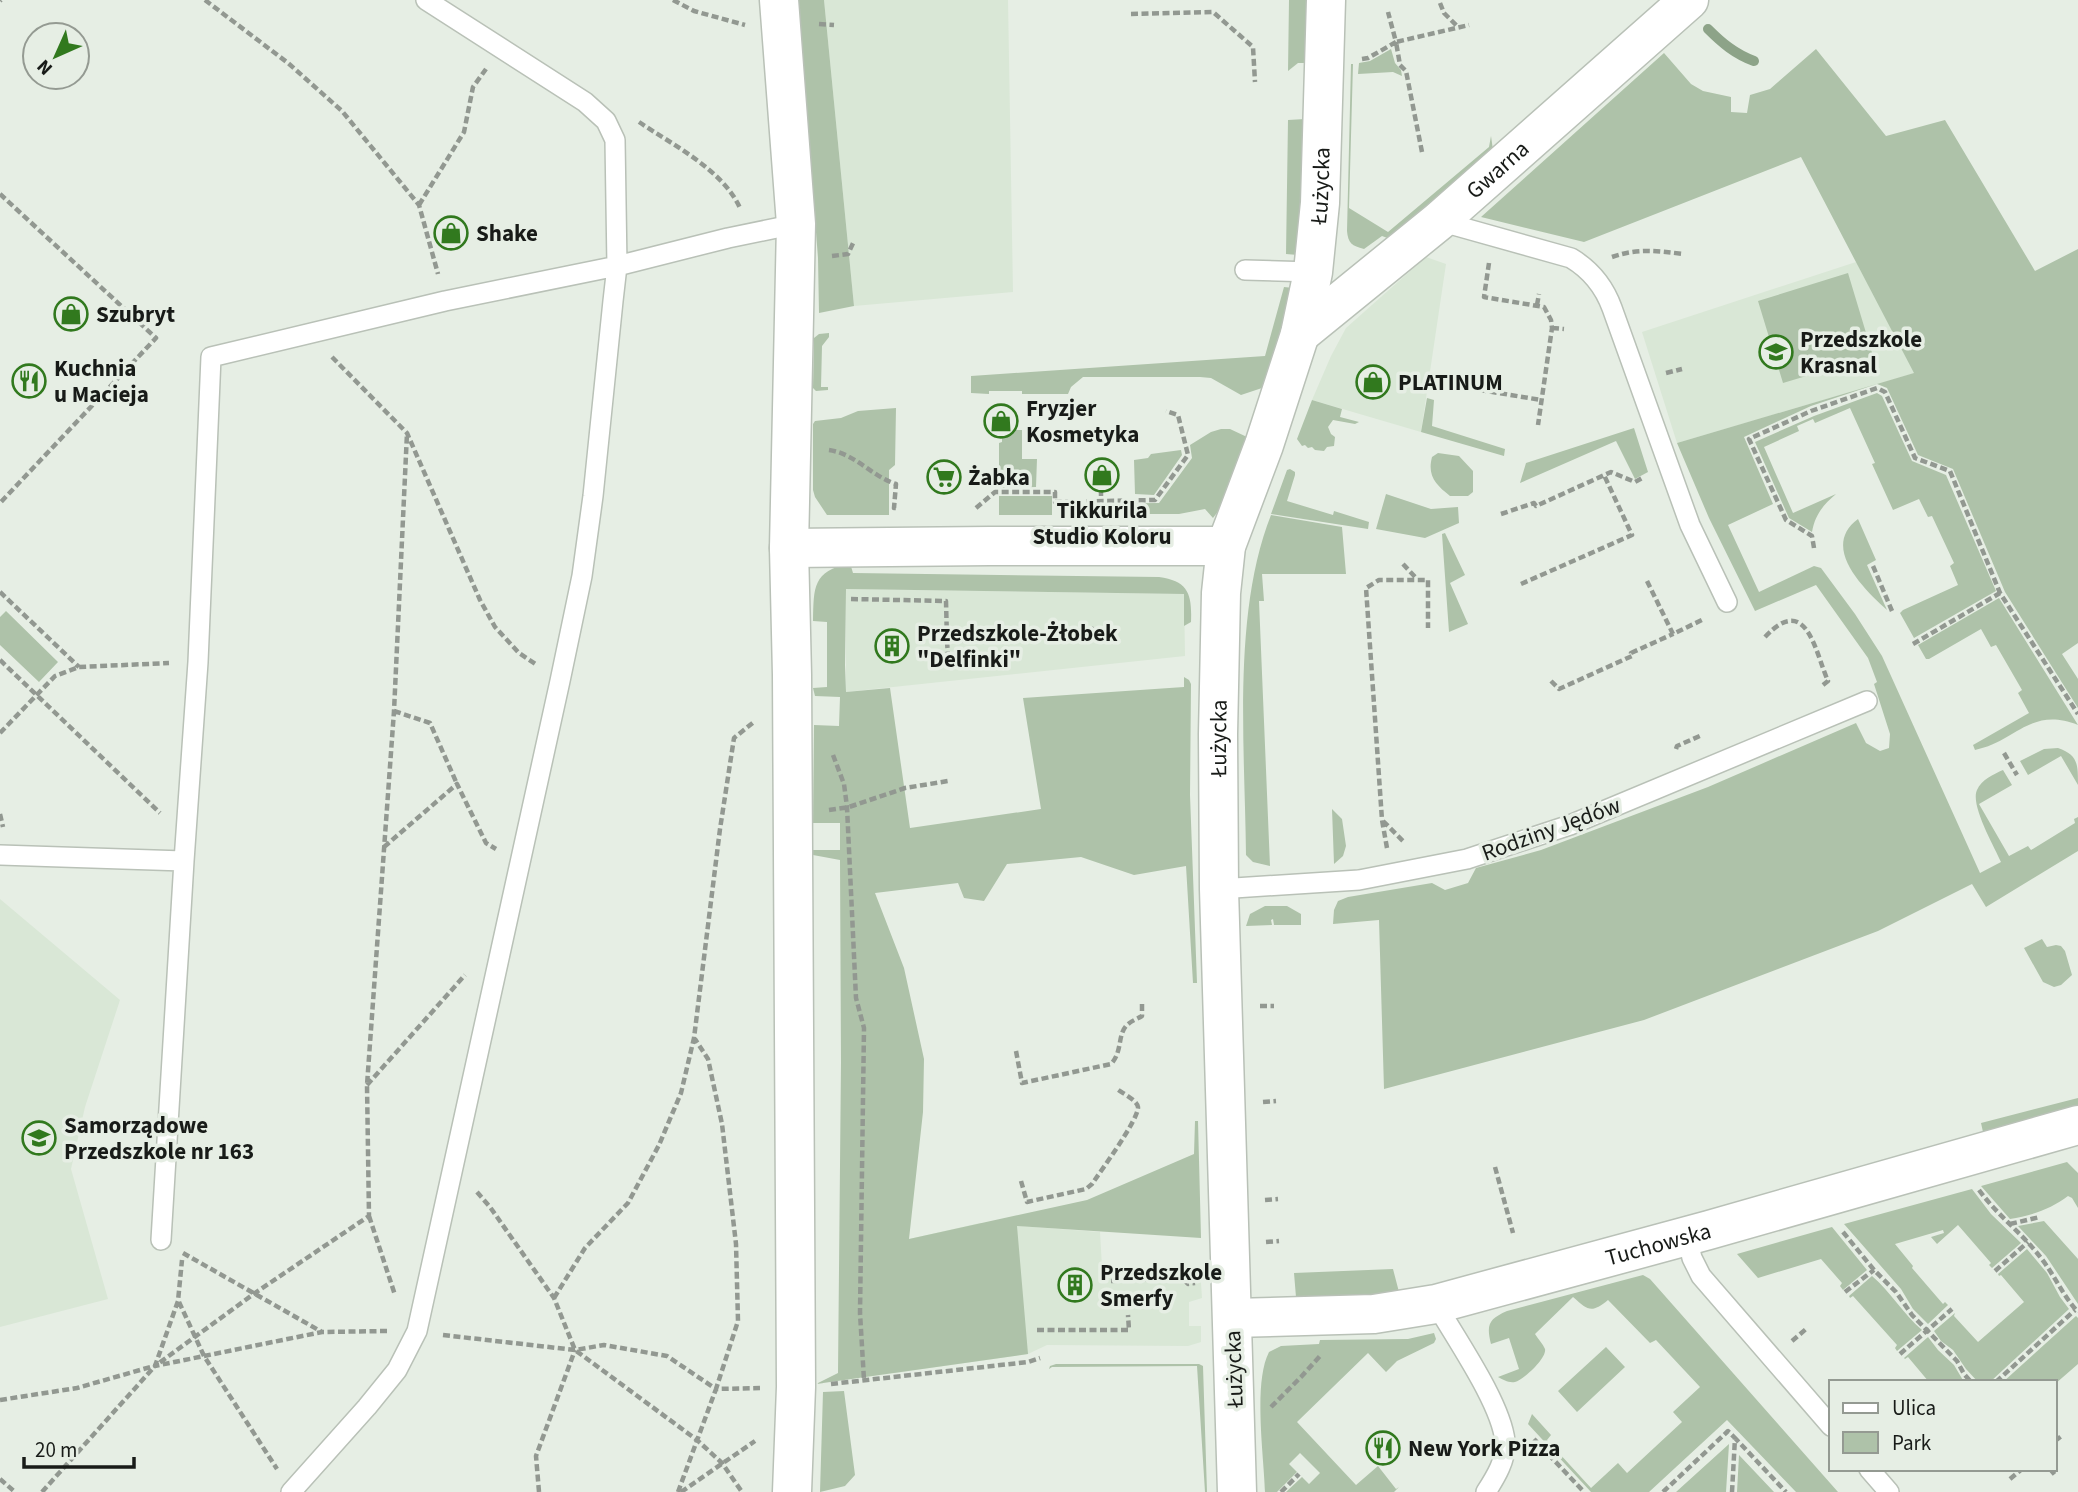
<svg xmlns="http://www.w3.org/2000/svg" width="2078" height="1492" font-family="'Source Sans 3',sans-serif">
  <rect width="100%" height="100%" fill="#e6eee4"/>
  <path fill="#d9e7d6" d="M824,0H1008L1013,292L854,306Z
    M1426,257L1446,264L1421,432L1312,400L1331,356L1346,328Z
    M1856,262L1915,373L1677,443L1642,332Z
    M846,589L1184,594L1185,656L846,692Z
    M0,899L120,1000L85,1107L71,1169L108,1299L0,1327Z
    M980,1223L1100,1232L1102,1267H1105L1109,1272L1200,1267L1202,1298L1189,1302V1326H1201V1342L1188,1346L1047,1345L1028,1354L895,1373L909,1239Z"/>
  <path fill="#aec2a9" d="M798,0H824L854,306L819,313L818,258Z
    M1289,0H1308L1307,63H1298L1288,71Z
    M1391,49L1395,63L1401,70L1402,76L1393,72L1358,74L1359,63L1370,61Z
    M1816,49L1886,136L1945,120L2035,271L2078,249V643L2062,654L2078,679V708L2005,592L1953,469L1918,455L1887,388L1877,384L1811,406L1744,437L1773,504L1728,525L1759,592L1814,566L1821,568L1855,614L1882,656L1980,873L2001,862C1994,846 1970,805 1977,790C1981,780 1994,774 2003,770L2012,785L1979,804L2009,856L2028,846L2031,850L2075,823L2074,819L2078,817V851L1986,907L1972,884L1878,931L1644,1020L1384,1089L1379,920L1333,924L1334,910L1338,901L1348,897L1432,883L1445,890L1468,883L1476,868L1541,850L1708,787L1856,723L1866,743L1880,751L1889,748L1890,734L1874,684L1877,682L1868,658L1816,585L1755,611L1709,518L1677,443L1914,373L1801,157L1584,242L1481,217L1664,53L1691,84L1703,91L1731,97V112L1747,113L1750,95L1770,89Z
    M1351,64H1353L1349,208L1388,232L1489,147L1491,136L1493,150L1390,239L1382,236L1364,249C1352,246 1348,243 1347,231Z
    M1305,119L1298,255L1286,254L1288,120Z
    M1848,273L1873,356L1783,383L1758,301Z
    M1284,287L1293,288L1265,387L1241,395L1211,378L1200,377H1083L1071,387L1068,394H1022V391H989V394L971,393V376L1265,356Z
    M829,333V337L822,346L821,387H828V390L816,391L813,388L814,338L819,334Z
    M1877,393L1882,396L1912,461L1946,475L1996,591L1914,638L1900,613L1903,610L1958,585L1950,566L1954,563L1932,516L1928,517L1919,499L1893,510L1872,464L1875,463L1850,408L1815,423L1813,419L1797,426L1799,431L1764,447L1793,513L1836,494C1823,505 1815,515 1812,532L1789,518L1755,442L1814,416Z
    M1427,398L1434,400L1432,426L1505,449L1504,456L1421,432Z
    M1312,400L1342,409L1340,417L1359,422L1355,424L1333,420L1328,427L1331,434L1335,437L1334,446L1327,447L1324,451L1315,450L1312,447L1308,448L1305,445L1302,446L1297,439Z
    M896,408L895,465L889,470V515H827L815,497L813,490V424L815,421L841,418L858,411Z
    M1634,428L1648,472L1635,479L1616,441L1520,483L1526,463Z
    M1221,429H1230L1247,437L1223,505L1213,518L1205,509L1179,514H1058V504L1159,503L1192,458L1190,445L1211,432Z
    M1002,430H1022V459H1037L1036,487L999,488V443L1002,442Z
    M1181,450L1182,455L1154,495L1135,494L1134,460L1148,458L1151,454Z
    M1438,453L1459,456L1473,471V492L1468,496H1450C1436,485 1427,476 1432,457Z
    M1290,469L1295,472V475L1287,501L1333,515L1334,511L1369,522L1368,529L1271,514L1287,470Z
    M1386,494L1431,509L1458,507L1459,523L1425,538L1376,529Z
    M999,496H1052V515H999Z
    M1271,515L1342,527L1346,574H1262L1264,601H1259L1270,866L1253,862L1246,855C1245,750 1232,613 1271,515Z
    M1858,519L1876,560L1867,565L1887,610C1864,589 1820,547 1858,519Z
    M1445,533L1465,575L1450,583L1468,624L1449,632L1442,534Z
    M850,563L853,573L1159,577C1189,581 1192,595 1191,622L1184,626V594L846,589L845,665L846,692L890,688L910,828L1041,809L1023,698L1184,687V677L1189,680L1191,684L1190,795L1197,983H1193L1186,866L1134,875L1081,857L1007,864L984,901L964,898L958,883L875,893L904,968L924,1059L923,1112L909,1239L1087,1200L1194,1154L1195,1121H1198L1201,1238L1017,1226L1028,1354L816,1384L838,1373L841,1062L840,860L813,855V850H840V823H813L814,725L839,726L840,697L815,696L813,688L827,687V622L813,621C814,587 812,572 850,563Z
    M1999,598L2078,725C2030,706 2016,742 1975,750L1973,745L2029,713L2018,693L2022,690L1996,645L1991,647L1981,629L1929,659H1926L1918,645Z
    M6,611L58,662L39,682L0,645V617Z
    M2058,748C2078,755 2078,764 2078,785L2061,756L2028,775L2020,761L2044,749Z
    M1332,809L1342,819L1346,846L1343,856L1334,864Z
    M1265,906H1287L1301,914V925H1274L1273,919L1271,920L1272,925L1246,926L1250,914Z
    M2042,939L2047,947L2056,945L2061,946L2065,951L2072,975L2061,985L2054,987L2043,982L2024,948Z
    M2078,1098V1106L1983,1132L1981,1123Z
    M2067,1162L2078,1173V1208L2072,1198L2068,1196C2051,1209 2030,1216 2010,1219L1981,1186Z
    M1972,1189L1991,1214L2021,1243L1992,1268L1989,1265L1991,1263L1958,1225L1937,1244L1931,1237L1944,1233L1943,1230L1895,1244L1913,1266L1912,1268L1943,1304L1945,1302L1948,1305L1928,1324L1913,1309L1901,1289L1844,1224Z
    M2044,1221L2078,1259V1304L2046,1256L2018,1226Z
    M1832,1227L1867,1270L1843,1290L1840,1286L1842,1283L1821,1259L1758,1278L1737,1254Z
    M2027,1249L2047,1273L2060,1297L2069,1309L1990,1382H1978L1966,1369L1953,1350L1941,1341L1934,1331L1955,1313L1954,1316L1978,1342L2024,1302L2001,1275L1999,1276L1998,1274Z
    M1393,1269L1399,1292L1367,1295L1296,1297L1294,1273Z
    M1643,1275L1650,1279L1838,1492H1796L1727,1420L1649,1492H1591L1528,1424L1532,1414L1551,1435L1547,1440L1591,1488L1618,1463L1627,1473L1682,1422L1673,1412L1700,1387L1656,1340L1650,1343L1608,1300C1591,1314 1588,1310 1573,1297L1535,1334C1538,1339 1543,1344 1545,1349C1547,1358 1523,1380 1515,1382C1508,1383 1504,1380 1498,1377L1519,1369L1509,1338L1491,1344C1486,1324 1489,1319 1507,1311Z
    M1872,1276C1891,1292 1903,1314 1922,1330L1897,1351L1895,1348L1897,1345L1853,1296L1850,1298L1849,1296Z
    M2076,1316L2078,1318V1364L2055,1384V1382H2003Z
    M1434,1333L1436,1339L1434,1343L1397,1361L1386,1372L1368,1353L1297,1422L1356,1485L1378,1466L1396,1489L1399,1487L1394,1492H1286L1302,1477L1309,1484L1320,1473L1300,1453L1289,1464L1297,1472L1277,1492H1265C1264,1456 1253,1383 1269,1352L1281,1346L1319,1344L1320,1340L1408,1339Z
    M1928,1337L1938,1350L1954,1365L1964,1382H1929L1908,1357L1905,1359L1904,1358Z
    M1606,1347L1625,1367L1577,1412L1558,1391Z
    M1056,1364H1199L1203,1366L1207,1492H1205L1197,1366L1052,1367L1049,1369L1050,1366Z
    M844,1391L855,1475L845,1486L820,1492L823,1392Z
    M1729,1444L1726,1492H1676Z
    M1739,1455L1774,1492H1737Z"/>
  <g fill="none" stroke-linecap="round" stroke-linejoin="round">
    <path stroke="#8da388" stroke-width="10" d="M1708,29C1722,43 1735,54 1754,61"/>
    <defs>
      <path id="service" d="M1439,221L1571,258C1591,270 1604,286 1612,308L1690,525L1727,602
        M1245,270L1313,272
        M0,855L184,861
        M1219,889L1359,880L1467,859L1570,825L1867,701
        M1687,1236L1692,1258L1701,1276L1831,1426
        M161,1240L184,861L198,662L211,357L445,301L617,266L728,238L796,224
        M1436,1304C1456,1339 1501,1403 1505,1441C1507,1459 1495,1478 1486,1492
        M1869,1469L1889,1492
        M291,1492L367,1407L397,1370L417,1331L560,681L582,576L593,496L613,301L617,266L615,140L606,121L585,102L426,0"/>
      <g id="minor">
        <path d="M779,0L796,224L789,548L792,675L796,1387L792,1492"/>
        <path id="s1" d="M1300,334L1439,221L1689,0"/>
        <path d="M789,548L990,546H1226"/>
        <path id="s2" d="M1233,1318L1374,1314L1436,1304L1709,1230L2078,1125"/>
      </g>
      <g id="tertiary">
        <path id="s3" d="M1237,1492L1219,889L1218,734L1221,593L1226,546L1264,445L1300,334L1313,272L1320,203L1326,0"/>
      </g>
    </defs>
    <use href="#service" stroke="#b9c1b7" stroke-width="22"/>
    <use href="#minor" stroke="#b9c1b7" stroke-width="41"/>
    <use href="#tertiary" stroke="#b9c1b7" stroke-width="41"/>
    <path stroke="#929891" stroke-width="4.5" stroke-dasharray="7 3.5" stroke-linecap="butt" d="M205,0L288,63L342,111L419,205L438,274
      M673,0L694,11L745,25
      M0,1L1,0
      M1440,3L1444,13L1458,27
      M1131,14L1213,12L1253,47L1255,82
      M819,24L834,25
      M1362,59L1368,58L1396,42L1388,12
      M639,122C673,145 723,170 740,208
      M1422,152L1406,71L1400,65L1396,42L1469,25
      M0,194L156,338L0,503
      M419,205L464,132L473,87L486,69
      M832,256L848,254L854,241
      M1612,257C1638,248 1657,251 1684,254
      M1489,263L1484,297L1544,307L1551,320L1552,328L1538,425
      M1537,305L1539,294
      M1552,328L1564,329
      M332,357L407,433L480,600L495,627L519,653L537,665
      M1666,373L1682,369
      M1438,383L1541,400
      M829,450C856,454 871,476 896,484L894,508H898
      M1101,489V500
      M976,508L995,492H1055V502L1155,500L1188,455L1178,415L1166,411
      M1501,514L1534,503L1536,506L1611,472L1635,482L1644,477
      M1814,548L1812,536L1786,520L1749,439L1811,411L1877,388L1885,392L1915,458L1950,471L2000,593L2078,714
      M1403,564L1417,579
      M1873,566L1892,611
      M1647,581L1673,634L1704,619
      M1521,584L1632,535L1604,475
      M0,592L79,667
      M851,599L946,601L947,641L1082,635L1094,628
      M1765,637C1807,592 1815,652 1828,681L1823,685
      M947,641L948,656
      M1913,644L2000,593
      M0,660L160,813
      M1551,681L1559,689L1632,656L1631,653L1673,634
      M394,711L430,723L457,784
      M0,733L55,676L79,667L169,663
      M1676,749L1677,746L1702,735
      M2004,753L2017,775
      M833,755L844,784L847,807L856,998L864,1028L860,1313L864,1380
      M829,810L849,807L905,788L948,781
      M0,814L3,827
      M1383,821L1404,842
      M384,847L457,784L486,843L496,849
      M1387,848L1382,820L1366,588L1379,580H1428V628
      M1260,1006H1274
      M1016,1051L1022,1083L1111,1064C1123,1051 1117,1035 1127,1025C1131,1021 1137,1019 1142,1016V1001
      M367,1085L465,975
      M1263,1102L1276,1101
      M1495,1167L1513,1233
      M1021,1181L1027,1202L1086,1189L1092,1184C1100,1172 1139,1119 1138,1107C1137,1100 1122,1093 1117,1089
      M1979,1190C1997,1215 2023,1234 2041,1258C2055,1276 2063,1296 2078,1312
      M477,1192L490,1207L554,1298L575,1350L697,1440L722,1463L742,1492
      M1265,1200L1278,1199
      M369,1216L395,1295
      M2010,1224L2040,1217
      M1843,1232L1874,1270L1896,1292L1912,1315L1957,1361L1964,1374L1971,1382
      M1266,1242L1279,1241
      M183,1253L322,1332
      M1995,1271L2028,1242
      M1111,1281L1182,1278L1188,1284L1195,1283
      M1845,1292L1874,1270
      M554,1298L585,1248L628,1203L659,1145L681,1093L694,1038L720,829L734,738L755,721
      M179,1302L204,1356L277,1469
      M1037,1330H1129L1128,1315
      M387,1331L322,1332L155,1366L255,1293L369,1216L367,1085L394,711L407,433
      M443,1335L575,1350L604,1345L667,1356L716,1389L738,1321L736,1244L722,1124L708,1059L695,1039
      M1792,1341L1806,1329
      M1900,1354L1952,1309
      M1996,1382L2075,1310
      M831,1384L1028,1362L1040,1358
      M0,1400L77,1388L154,1366
      M1271,1407L1301,1377L1321,1355
      M1534,1439L1584,1492
      M2055,1441L2063,1435
      M2050,1469L2055,1475
      M0,1479L15,1492
      M2010,1479L2022,1469
      M42,1492L155,1366L178,1301L182,1260
      M539,1492L536,1456L575,1350
      M678,1492L716,1389L760,1388
      M681,1492L755,1441
      M1281,1492L1299,1474
      M1663,1492L1728,1431L1735,1438
      M1732,1492L1735,1438L1786,1492"/>
    <use href="#service" stroke="#fff" stroke-width="19"/>
    <use href="#minor" stroke="#fff" stroke-width="38"/>
    <use href="#tertiary" stroke="#fff" stroke-width="38"/>
  </g>
  <defs>
    <symbol id="shop-ring" viewBox="-11 -11 22 22"><circle r="9.5" fill="#e6eee4" stroke="#31791e" stroke-width="1.5"/><path d="M-5-2.5h2.3a2.7 3.5 0 0 1 5.4 0H5L5.5 6h-11ZM-1.5-2.5h3a1.5 2.3 0 0 0-3 0Z" fill="#31791e"/></symbol>
    <symbol id="school-ring" viewBox="-11 -11 22 22"><circle r="9.5" fill="#e6eee4" stroke="#31791e" stroke-width="1.5"/><path d="M0-5L7-2L0 1L-7-2ZM-4 1L0 2.5L4 1V4Q0 6-4 4Z" fill="#31791e"/></symbol>
    <symbol id="restaurant-ring" viewBox="-11 -11 22 22"><circle r="9.5" fill="#e6eee4" stroke="#31791e" stroke-width="1.5"/><path d="M-5-6h1v4h1v-4h1v4h1v-4h1v5L-1.5 .5V6h-2V.5L-5-1ZM5-6V6H3V1.5H1.5Q1.5-4 5-6Z" fill="#31791e"/></symbol>
    <symbol id="supermarket-ring" viewBox="-11 -11 22 22"><circle r="9.5" fill="#e6eee4" stroke="#31791e" stroke-width="1.5"/><path d="M-6-5.5h2.5l.6 2H6L4.5 2H-2.5L-4.4-4H-6ZM-1.5 3.2a1.3 1.3 0 1 0 .1 0ZM3 3.2a1.3 1.3 0 1 0 .1 0Z" fill="#31791e"/></symbol>
    <symbol id="building-ring" viewBox="-11 -11 22 22"><circle r="9.5" fill="#e6eee4" stroke="#31791e" stroke-width="1.5"/><path d="M-4-6H4V6H1V3H-1V6H-4ZM-2.5-4.3h1.7v1.8h-1.7ZM.8-4.3h1.7v1.8H.8ZM-2.5-1h1.7V.8h-1.7ZM.8-1h1.7V.8H.8Z" fill="#31791e"/></symbol>
  </defs>
  <g fill-rule="evenodd">
    <use href="#shop-ring" x="432" y="214" width="38" height="38"/>
    <use href="#shop-ring" x="52" y="295" width="38" height="38"/>
    <use href="#school-ring" x="1757" y="333" width="38" height="38"/>
    <use href="#restaurant-ring" x="10" y="362" width="38" height="38"/>
    <use href="#shop-ring" x="1354" y="363" width="38" height="38"/>
    <use href="#shop-ring" x="982" y="402" width="38" height="38"/>
    <use href="#shop-ring" x="1083" y="456" width="38" height="38"/>
    <use href="#supermarket-ring" x="925" y="458" width="38" height="38"/>
    <use href="#building-ring" x="873" y="627" width="38" height="38"/>
    <use href="#school-ring" x="20" y="1119" width="38" height="38"/>
    <use href="#building-ring" x="1056" y="1266" width="38" height="38"/>
    <use href="#restaurant-ring" x="1364" y="1429" width="38" height="38"/>
  </g>
  <g text-anchor="middle" dominant-baseline="central" stroke-width="7" stroke-linejoin="round" paint-order="stroke">
    <g font-size="23" fill="#181b18" stroke="#e6eee4">
      <text stroke="none"><textPath href="#s1" startOffset="257">Gwarna</textPath></text>
      <text stroke="none"><textPath href="#s3" startOffset="1321">Łużycka</textPath></text>
      <text stroke="none"><textPath href="#s3" startOffset="754">Łużycka</textPath></text>
      <text transform="translate(1551 829) rotate(-20)">Rodziny Jędów</text>
      <text stroke="none"><textPath href="#s2" startOffset="434">Tuchowska</textPath></text>
      <text transform="translate(1234 1369) rotate(-92)">Łużycka</text>
    </g>
    <g font-size="23" font-weight="bold" fill="#181b18" stroke="#e6eee4" text-anchor="start">
      <text x="476" y="233">Shake</text>
      <text x="96" y="314">Szubryt</text>
      <text x="1800" y="339">Przedszkole<tspan x="1800" dy="26">Krasnal</tspan></text>
      <text x="54" y="368">Kuchnia<tspan x="54" dy="26">u Macieja</tspan></text>
      <text x="1398" y="382">PLATINUM</text>
      <text x="1026" y="408">Fryzjer<tspan x="1026" dy="26">Kosmetyka</tspan></text>
      <text x="968" y="477">Żabka</text>
      <text x="1102" y="510" text-anchor="middle">Tikkurila<tspan x="1102" dy="26">Studio Koloru</tspan></text>
      <text x="917" y="633">Przedszkole-Żłobek<tspan x="917" dy="26">"Delfinki"</tspan></text>
      <text x="64" y="1125">Samorządowe<tspan x="64" dy="26">Przedszkole nr 163</tspan></text>
      <text x="1100" y="1272">Przedszkole<tspan x="1100" dy="26">Smerfy</tspan></text>
      <text x="1408" y="1448">New York Pizza</text>
    </g>
  </g>
  <rect x="1829" y="1380" width="228" height="91" fill="#e6eee4" stroke="#949a92" stroke-width="2"/>
  <rect x="1843" y="1403" width="35" height="10" fill="#ffffff" stroke="#949a92" stroke-width="2"/>
  <text x="1892" y="1415" font-size="21" fill="#181b18">Ulica</text>
  <rect x="1843" y="1432" width="35" height="21" fill="#aec2a9" stroke="#949a92" stroke-width="2"/>
  <text x="1892" y="1450" font-size="21" fill="#181b18">Park</text>
  <g transform="translate(56 56) rotate(225)"><circle r="33" fill="#e6eee4" stroke="#949a92" stroke-width="2"/>
  <path d="M0-5L12 26L0 18L-12 26Z" fill="#31791e"/>
  <text y="-10" font-size="19" font-weight="bold" text-anchor="middle" fill="#181b18">N</text>
  </g>
  <path d="M24 1457v10h110v-10" fill="none" stroke="#181b18" stroke-width="3.5"/>
  <text x="35" y="1457" font-size="21" fill="#181b18" stroke="#e6eee4" stroke-width="5" paint-order="stroke">20 m</text>
</svg>
